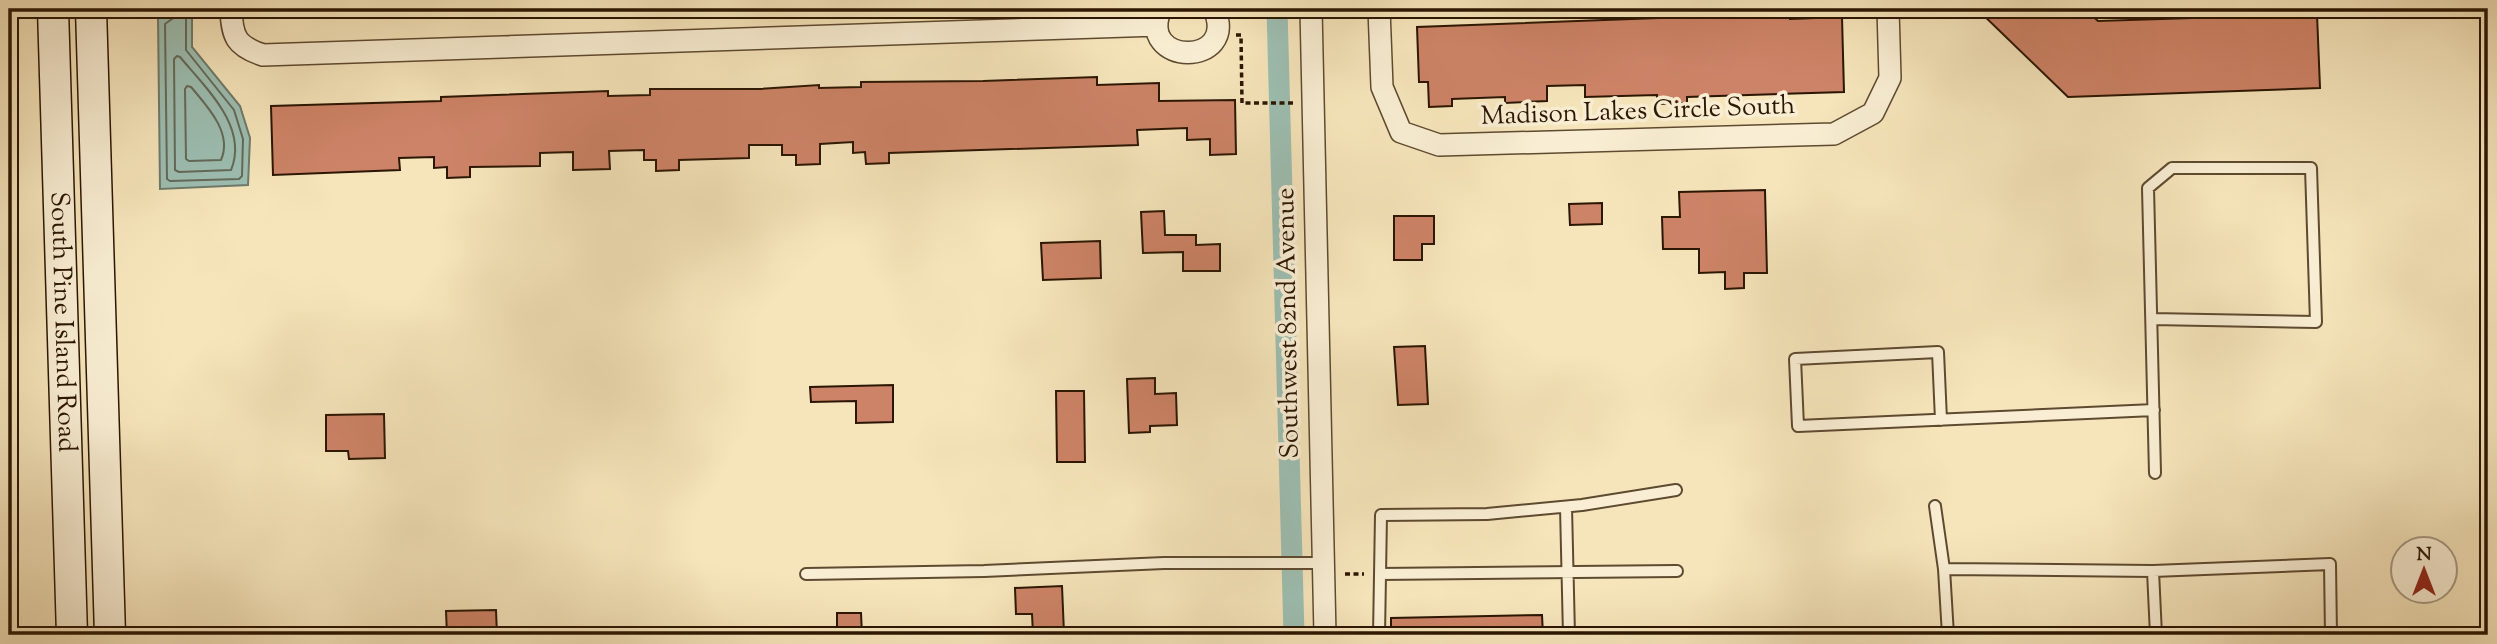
<svg xmlns="http://www.w3.org/2000/svg" width="2497" height="644" font-family="'Sorts Mill Goudy',serif">
  <rect width="100%" height="100%" fill="#f6e5bb"/>
  <filter id="stains"><feTurbulence type="fractalNoise" baseFrequency=".00286" numOctaves="4"/><feColorMatrix values="0 0 0 0 .2 0 0 0 0 .09 0 0 0 0 .02 0 0 0 .5 -.17"/></filter>
  <radialGradient id="worn" r=".72"><stop offset=".6" stop-color="#630" stop-opacity="0"/><stop offset="1" stop-color="#630" stop-opacity=".3"/></radialGradient>
  <path fill="#9dbfb3" stroke="#6f7b6c" stroke-width="2" d="M178,9H192V47L240,106L250,138L248,185L160,189L158,17Z"/>
  <g fill="none" stroke-linecap="round" stroke-linejoin="round">
    <path stroke="#646a5a" stroke-width="2" d="M178,9L176,16L165,24L167,179L170,181L239,179L242,176L243,139L234,110L186,50V9
      M177,56L180,57C205,87 249,127 231,170L179,172L175,170L174,59Z
      M187,86L191,87C207,106 233,133 221,160L189,161L186,159L185,89Z"/>
    <path stroke="#9dbfb3" stroke-width="21" d="M1277,9L1294,635"/>
  </g>
  <path fill="#cd8367" stroke="#2b1602" stroke-width="2" d="M1977,9H2085L2098,21L2317,14L2320,88L2068,97Z
    M1790,13V19L1842,17L1844,92L1687,97V103L1657,104V95L1585,97V85L1547,86V101L1505,103V97L1452,99V106L1429,107L1428,82H1419L1417,27Z
    M1097,77V85L1159,83V101L1235,100L1236,154L1210,155V139L1187,140V128L1137,130L1138,145L889,153V163L866,164L865,152L853,153V142L820,144V164L796,165V155H782V145H749V158L679,160V170L656,171V160H644V150L609,151L610,169L573,170V152L540,153V166L470,167V177L447,178V167L434,168V157L399,158L400,170L273,175L271,106L441,101V97L581,92L608,91V96L650,95V89H760L819,85V88L861,87V82L983,81Z
    M1765,190L1767,273H1744V288L1725,289V272L1699,273V249H1663L1662,217H1680L1679,192Z
    M1602,203V224L1570,225L1569,204Z
    M1164,211L1165,235H1196V245L1220,244V271H1183V252L1143,253L1141,212Z
    M1394,216H1434V244H1422V260H1394Z
    M1100,241L1101,278L1043,280L1041,243Z
    M1425,346L1428,404L1398,405L1394,347Z
    M1155,378V394L1176,393L1177,425L1150,426V432L1129,433L1127,379Z
    M893,385V422L856,423V401L811,402L810,387Z
    M1056,391H1084L1085,462H1057Z
    M384,414L385,458L349,459L348,451H326V415Z
    M1062,586L1064,633L1033,634L1032,614H1016L1015,588Z
    M496,610L497,635H447L446,611Z
    M837,613H861L862,635H837Z
    M1542,615L1543,635H1391V618Z"/>
  <g fill="none" stroke-linecap="round" stroke-linejoin="round">
    <defs>
      <path id="lane" d="M2152,319L2316,322L2311,168H2172L2148,188L2155,473
        M1941,420L1938,352L1795,359L1798,426L2154,410
        M1935,506L1944,569L1948,635
        M1566,507L1569,635
        M1944,569L2153,571L2330,564L2331,635
        M2153,571L2156,635
        M806,574L984,571L1164,563H1323
        M1380,574L1677,571
        M1379,635L1381,515L1487,514L1582,505L1676,490"/>
      <path id="street" d="M231,9C232,37 236,46 263,55L1157,25
        M1161,9C1135,66 1240,68 1214,9
        M1311,9L1325,635
        M1379,9L1382,87L1401,132L1439,145L1834,134L1873,113L1890,78L1888,9"/>
      <g id="secondary">
        <path id="s1" d="M53,9L72,635"/>
        <path d="M91,9L110,635"/>
      </g>
    </defs>
    <use href="#lane" stroke="#5e4a30" stroke-width="14"/>
    <use href="#street" stroke="#5e4a30" stroke-width="24"/>
    <use href="#secondary" stroke="#2b1602" stroke-width="33"/>
    <path stroke="#2b1602" stroke-width="3.5" stroke-dasharray="5 3.5" stroke-linecap="butt" d="M1236,35H1241L1242,103H1294
      M1345,574H1364"/>
    <use href="#lane" stroke="#f9eed3" stroke-width="10"/>
    <use href="#street" stroke="#f9eed3" stroke-width="21"/>
    <use href="#secondary" stroke="#f9eed3" stroke-width="30"/>
  </g>
  <g text-anchor="middle" dominant-baseline="central" stroke-width="7" stroke-linejoin="round" paint-order="stroke">
    <g font-size="26" fill="#2b1602" stroke="#f9eed3">
      <text transform="translate(1638 112) rotate(-2)">Madison Lakes Circle South</text>
      <text stroke="none"><textPath href="#s1" startOffset="313">South Pine Island Road</textPath></text>
      <text transform="translate(1289 323) rotate(-91)">Southwest 82nd Avenue</text>
    </g>
  </g>
  <rect width="2497" height="644" fill="none" stroke="#f6e5bb" stroke-width="35"/>
  <rect x="10" y="10" width="2476" height="623" fill="none" stroke="#2b1602" stroke-width="3.5"/>
  <rect x="18" y="18" width="2462" height="609" fill="none" stroke="#2b1602" stroke-width="2"/>
  <g transform="translate(2424 570)"><circle r="33" fill="#f9eed3" stroke="#a7987f" stroke-width="2"/>
  <path d="M0-5L12 26L0 18L-12 26Z" fill="#8f2418"/>
  <text y="-10" font-size="19" font-weight="bold" text-anchor="middle" fill="#2b1602">N</text>
  </g>
  <rect width="100%" height="100%" filter="url(#stains)"/>
  <rect width="100%" height="100%" fill="url(#worn)"/>
</svg>
